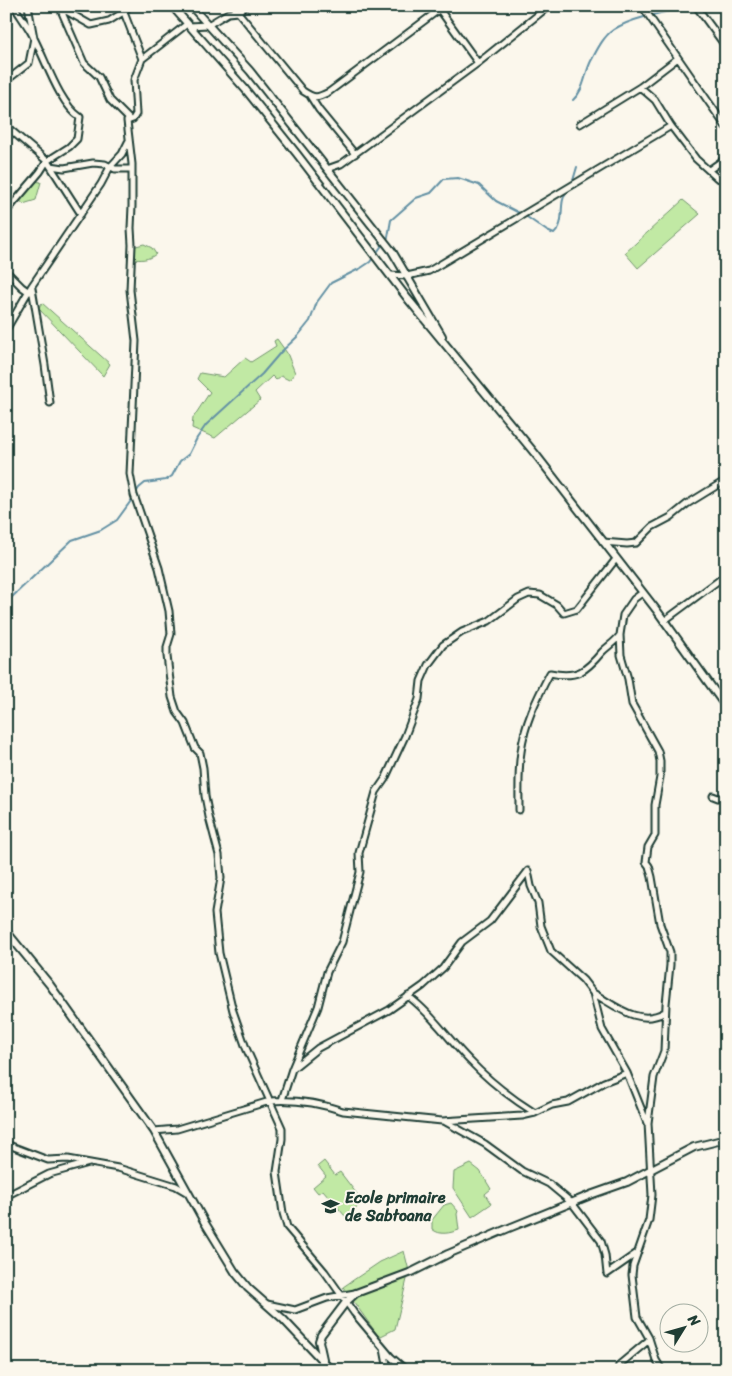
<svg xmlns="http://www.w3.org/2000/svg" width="732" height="1376" font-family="Sriracha,sans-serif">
  <rect width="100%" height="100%" fill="#fbf7ec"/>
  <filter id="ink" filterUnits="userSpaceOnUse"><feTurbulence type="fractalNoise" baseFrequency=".02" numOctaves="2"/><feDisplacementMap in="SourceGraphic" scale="10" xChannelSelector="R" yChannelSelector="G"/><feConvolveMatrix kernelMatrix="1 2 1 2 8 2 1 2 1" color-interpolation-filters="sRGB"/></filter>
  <g filter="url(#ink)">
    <path fill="#c1e9a4" stroke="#70936c" d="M33,181L41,182L36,200L23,204L19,199Z
      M683,200L700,214L638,268L625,253Z
      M144,244L152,248L156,254C148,260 142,260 132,259V247Z
      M42,303L110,364L103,376L38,308Z
      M277,339L287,353L295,373L289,380L281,376L276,380L272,376L255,392L260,400L215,438L192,428L193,418L210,392L197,379L200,373L224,377L245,358L251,362L276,346L274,341Z
      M324,1161L335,1175L340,1172L363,1202L345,1216L323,1190L318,1193L313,1187L326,1176L318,1166Z
      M471,1164L480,1171L491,1189L485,1194L491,1204L472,1217L453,1188L454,1172Z
      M451,1203L458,1211L457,1214L459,1230C450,1233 440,1236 432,1229V1220L444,1205Z
      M404,1251L409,1271L395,1329L379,1337L343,1287L380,1262Z"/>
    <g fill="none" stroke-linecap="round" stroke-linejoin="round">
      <path stroke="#6391a4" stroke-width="2" d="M573,100C585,89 584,75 591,61C597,50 603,37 613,30C633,16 673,11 696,6
        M572,184L577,167
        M135,494L139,488L145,483L166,480L172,476L180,461L189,454L197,438L206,425L262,374L280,353L298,336L310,321L317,302L331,283L361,268L370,262L388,237L391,220L416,198L431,193L444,179L458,178L479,185L496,201L527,217L547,231L554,234C567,222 557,204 567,191
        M6,607L12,597L72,540L101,530L117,520L133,498"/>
      <defs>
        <path id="minor" d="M129,6L125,11V15L142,59L134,80L136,114L133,119L127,121L132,164V206L131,228L132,245L130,290L136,341L130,474L134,495L159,568L169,611L171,634L167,647V656L172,697L177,712L185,723L195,748L200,753L203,768L205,796L209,817L219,855L221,878L215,913L219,953L233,1011L246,1048L282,1128V1139L277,1172L283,1213L287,1227L325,1272L354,1313L391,1357L406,1370
          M233,6L303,91C315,99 317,98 329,92L444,6
          M437,6L478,63
          M642,6L726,127
          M696,6L726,47
          M60,8L84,63L99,77L110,100L130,120
          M61,8L91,25L109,21L125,11
          M189,26L208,25L228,13L238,12L246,6
          M142,59L187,24
          M6,81L29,63L34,38L28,6
          M640,87L655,100L671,126L696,159L717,178L726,181
          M310,96L319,110L355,154
          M580,124L640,87L678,58
          M6,126L47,161L81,214
          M51,166L64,168L93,163L105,164L115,169H132
          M327,169L341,164L478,63L549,6
          M709,170L726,158
          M6,212L40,172L47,161L69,147L77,139L80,117C57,102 44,53 29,29C24,21 19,14 14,6
          M6,271L22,287L29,292
          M390,275L407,276L429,271L671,126
          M32,288L45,365L50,403
          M6,330L31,287L101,184L110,167L122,154L128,142
          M603,542L627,544L636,543L652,527L671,517L687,504L726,480
          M642,593L634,599L623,615L620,635L621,655L628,679L632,704L658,751L660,761V777L655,805V835L648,847L646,862L649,866L652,877L660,924L670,952V965L666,1004L664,1051L654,1077L648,1123L652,1195L649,1220L633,1266L632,1275L637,1317L649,1338L656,1360L662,1370
          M664,621L726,575
          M713,796L718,798L726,796
          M519,810C519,791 518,770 521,752C524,724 537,698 550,673C577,679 586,671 602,652C608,646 615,642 620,635
          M528,871L531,886L538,903L541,926L551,951L583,980L593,993L602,1029L627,1073L647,1123
          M593,993C616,1006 639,1027 665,1012
          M408,996C432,1014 448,1039 469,1060C489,1081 511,1098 535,1113
          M292,1069L318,1007L327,972L342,942L360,872L359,853L376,792L385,779L405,736L419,699L421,681L428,665L443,645L462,632L489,621L518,599L529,594L540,595L557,605L564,613L577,609L616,559
          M282,1100L292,1069L318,1048L389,1010L423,986L443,968L462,942L490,921L528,871
          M444,1121L485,1144L522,1171L549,1184L572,1203L601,1241L605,1255L607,1274L637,1253
          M154,1131L177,1129L270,1101C295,1099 319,1103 343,1111L442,1121L522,1116L535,1113L552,1105L568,1102L604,1082L627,1073
          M6,1144L48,1160L68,1159L118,1168L176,1186L188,1193
          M6,1196L49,1174L89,1163
          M267,1304L295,1310L327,1298L355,1293
          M384,1349L388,1370
          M618,1370L619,1365L649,1340"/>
        <path id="tertiary" d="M172,6L245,89L297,154L408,299L537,456L658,612L726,707
          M191,6L250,71L392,251L442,336
          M6,931L50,985L154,1131L205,1223L235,1272L248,1288L283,1319L331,1370
          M323,1359L319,1341L321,1335L346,1302L356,1293L412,1272L448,1254L509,1228L593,1194L627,1182L694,1147L726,1139
          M725,1370L726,1369"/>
      </defs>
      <use href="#minor" stroke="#1f3d34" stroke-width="9"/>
      <use href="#tertiary" stroke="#1f3d34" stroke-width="10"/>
      <use href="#minor" stroke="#fbf7ec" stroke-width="5"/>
      <use href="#tertiary" stroke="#fbf7ec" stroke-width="6"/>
    </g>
  </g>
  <defs>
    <symbol id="school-bare" viewBox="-9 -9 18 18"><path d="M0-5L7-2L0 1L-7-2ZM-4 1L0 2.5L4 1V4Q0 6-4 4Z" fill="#1f3d34" stroke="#fbf7ec" stroke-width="2.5" paint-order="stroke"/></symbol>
  </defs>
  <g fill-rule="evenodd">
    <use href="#school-bare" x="318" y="1194" width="25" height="25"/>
  </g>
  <g text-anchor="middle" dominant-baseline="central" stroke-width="4" stroke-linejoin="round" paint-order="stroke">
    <g font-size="16" font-weight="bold" fill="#1f3d34" stroke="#fbf7ec" text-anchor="start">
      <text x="345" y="1197">Ecole primaire<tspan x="345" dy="18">de Sabtoana</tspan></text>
    </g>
  </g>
  <rect width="732" height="1376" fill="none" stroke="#fbf7ec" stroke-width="25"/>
  <rect x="12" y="12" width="707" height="1351" fill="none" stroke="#1f3d34" stroke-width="2" filter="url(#ink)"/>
  <g transform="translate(684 1328) rotate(53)"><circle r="24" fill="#fbf7ec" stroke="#a3ada2"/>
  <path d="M0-4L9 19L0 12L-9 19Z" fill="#1f3d34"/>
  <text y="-8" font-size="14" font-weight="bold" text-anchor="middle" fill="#1f3d34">N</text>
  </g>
</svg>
